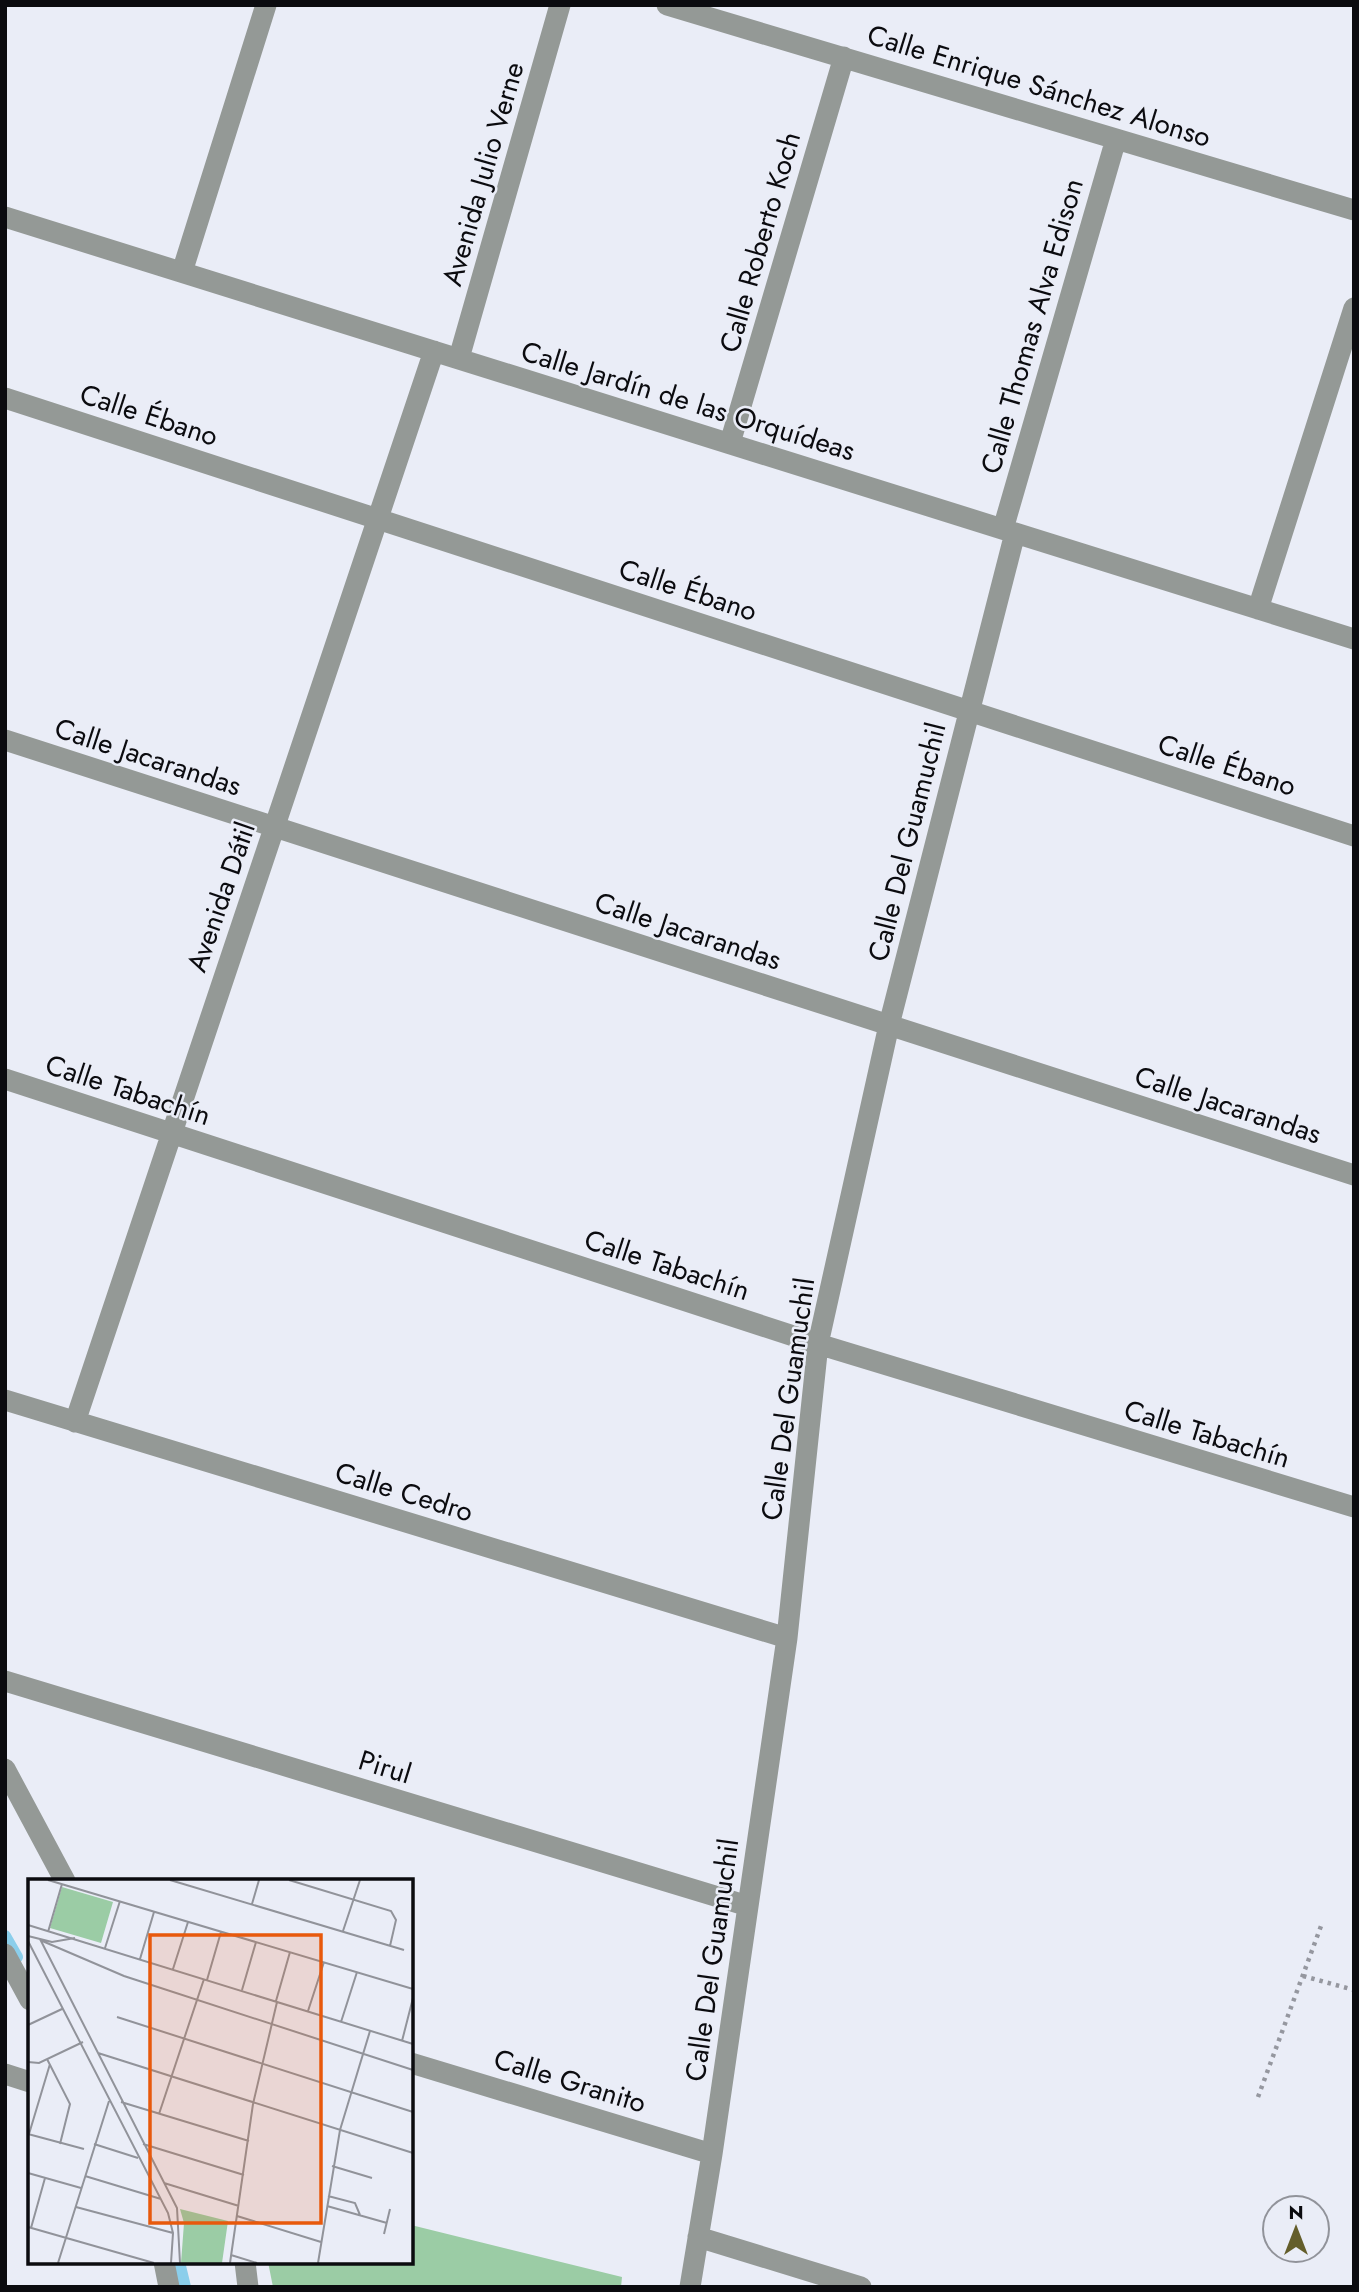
<svg xmlns="http://www.w3.org/2000/svg" width="1359" height="2292" font-family="Jost,sans-serif">
  <rect width="100%" height="100%" fill="#eaedf7"/>
  <path fill="#9bcca5" d="M411,2225L622,2277L621,2287H273L268,2262H411Z"/>
  <g fill="none" stroke-linecap="round" stroke-linejoin="round">
    <path stroke="#8bceeb" stroke-width="12" d="M5,1936L17,1957
      M179,2262L185,2287"/>
    <path stroke="#95979f" stroke-width="4.5" stroke-dasharray="3.5 5" stroke-linecap="butt" d="M1303,1976L1354,1990
      M1258,2097L1321,1926"/>
    <path stroke="#949996" stroke-width="21" d="M667,5L1354,210
      M5,217L1354,639
      M182,272L266,5
      M459,358L560,5
      M5,398L1354,836
      M730,443L844,57
      M1003,529L1116,139
      M1258,609L1354,308
      M5,740L1354,1175
      M5,1079L818,1344L1354,1507
      M5,1400L787,1638
      M75,1422L434,351
      M5,1681L748,1906
      M5,1769L65,1881
      M5,1954L30,2000
      M411,2063L712,2154
      M5,2074L30,2082
      M698,2237L861,2287
      M164,2262L169,2287
      M245,2262L248,2287
      M690,2287L712,2154L787,1638L818,1344L889,1025L1015,533"/>
  </g>
  <g text-anchor="middle" dominant-baseline="central" stroke-width="5" stroke-linejoin="round" paint-order="stroke">
    <g font-size="28" fill="#0b0b0f" stroke="#eaedf7">
      <text transform="translate(1039 86) rotate(17)">Calle Enrique Sánchez Alonso</text>
      <text transform="translate(483 174) rotate(-74)">Avenida Julio Verne</text>
      <text transform="translate(760 242) rotate(-74)">Calle Roberto Koch</text>
      <text transform="translate(1032 326) rotate(-74)">Calle Thomas Alva Edison</text>
      <text transform="translate(688 401) rotate(17)">Calle Jardín de las Orquídeas</text>
      <text transform="translate(149 415) rotate(18)">Calle Ébano</text>
      <text transform="translate(688 590) rotate(18)">Calle Ébano</text>
      <text transform="translate(148 757) rotate(18)">Calle Jacarandas</text>
      <text transform="translate(1227 765) rotate(18)">Calle Ébano</text>
      <text transform="translate(907 842) rotate(-76)">Calle Del Guamuchil</text>
      <text transform="translate(221 897) rotate(-71)">Avenida Dátil</text>
      <text transform="translate(688 931) rotate(18)">Calle Jacarandas</text>
      <text transform="translate(128 1090) rotate(18)">Calle Tabachín</text>
      <text transform="translate(1228 1105) rotate(18)">Calle Jacarandas</text>
      <text transform="translate(667 1265) rotate(18)">Calle Tabachín</text>
      <text transform="translate(788 1399) rotate(-82)">Calle Del Guamuchil</text>
      <text transform="translate(1207 1434) rotate(17)">Calle Tabachín</text>
      <text transform="translate(404 1492) rotate(17)">Calle Cedro</text>
      <text transform="translate(385 1767) rotate(17)">Pirul</text>
      <text transform="translate(712 1960) rotate(-82)">Calle Del Guamuchil</text>
      <text transform="translate(570 2081) rotate(17)">Calle Granito</text>
    </g>
  </g>
  <g transform="translate(28 1879)">
    <rect width="385" height="385" fill="#eaedf7"/>
    <path d="M34,8L85,23L73,64L22,49ZM152,330L200,342L194,384H153L156,344Z" fill="#9bcca5"/>
    <path fill="none" stroke="#91939a" stroke-width="2" d="M20,1L385,110M142,1L376,71M261,1L363,32L368,41L362,67M224,25L231,1M0,46L385,165M315,52L332,1M20,53L34,5M0,57L24,63L47,59M12,60L149,329L152,384M12,61L96,97L385,191M0,62L140,334L145,354L143,384M77,69L92,22M112,80L126,33M145,90L160,43M179,101L193,53M214,111L228,63M248,122L262,73M280,132L296,83M89,138L385,233M313,143L329,93M0,146L34,130M374,162L385,119M70,174L385,274M19,180L42,225L32,265M0,183L11,184L55,163M93,223L221,262M131,235L176,100M0,255L56,270M1,255L22,185M66,265L110,279M115,265L216,296M304,287L344,299M0,294L53,309M57,297L133,320M136,304L211,327M300,317L327,324L332,336M299,327L359,344M48,328L145,354M209,337L293,363M0,348L126,384M3,349L17,299M356,355L362,330M203,376L229,384M30,384L81,222M202,384L225,225L249,123M290,384L312,251L342,152"/>
    <path fill="#e8590c" fill-opacity="0.15" stroke="#e8590c" stroke-width="3.5" d="M122,56H293V344H122Z"/>
    <rect width="385" height="385" fill="none" stroke="#0b0b0f" stroke-width="3.5"/>
  </g>
  <rect width="1359" height="2292" fill="none" stroke="#0b0b0f" stroke-width="14"/>
  <g transform="translate(1296 2229)"><circle r="33" fill="#eaedf7" stroke="#91939a" stroke-width="2"/>
  <path d="M0-5L12 26L0 18L-12 26Z" fill="#645e2b"/>
  <text y="-10" font-size="19" font-weight="bold" text-anchor="middle" fill="#0b0b0f">N</text>
  </g>
</svg>
